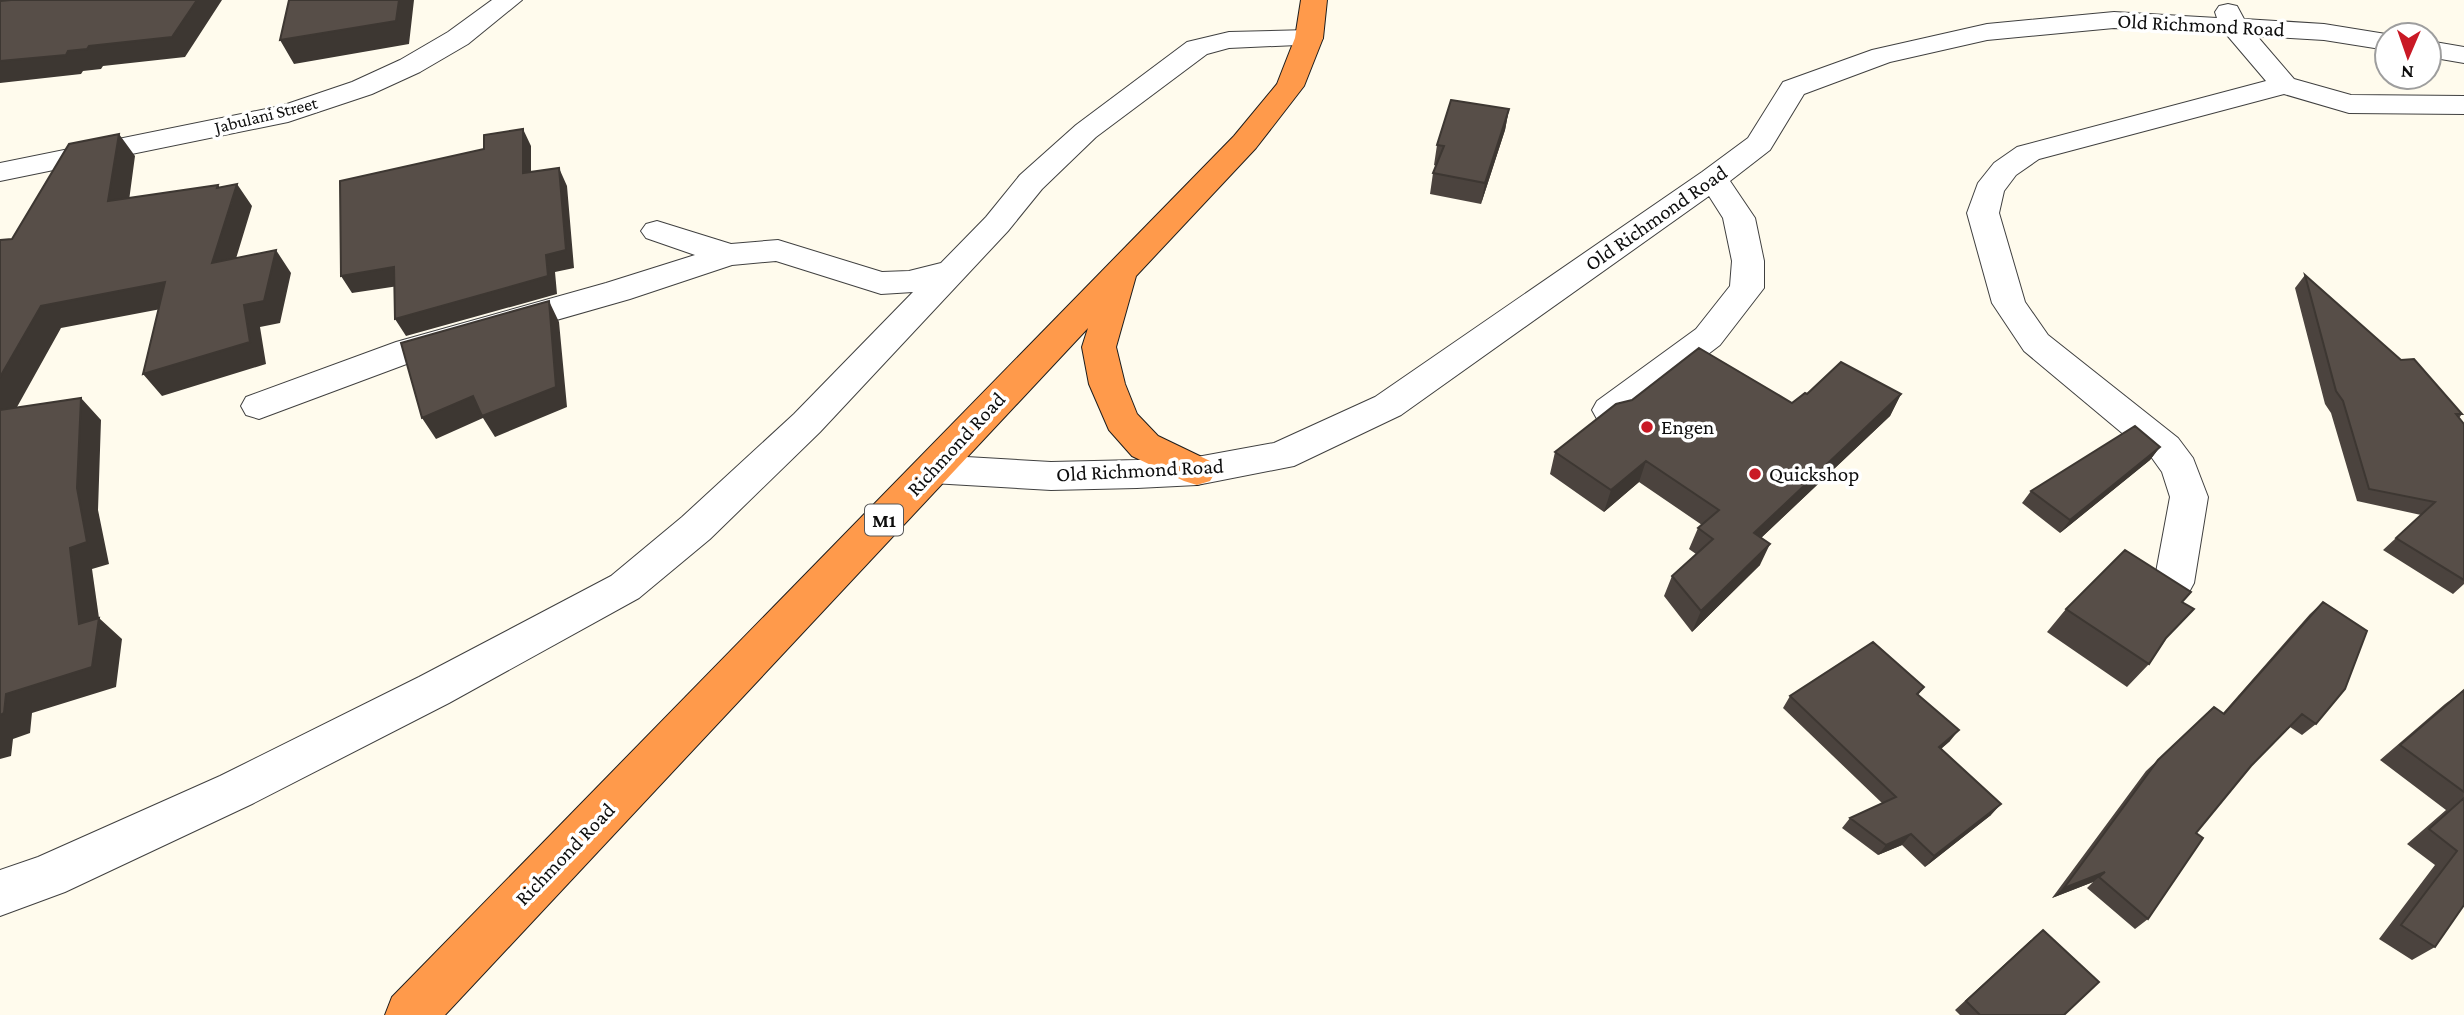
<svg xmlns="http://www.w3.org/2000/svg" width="2464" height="1015" font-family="'Crimson Pro',serif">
  <rect width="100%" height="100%" fill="#fffbed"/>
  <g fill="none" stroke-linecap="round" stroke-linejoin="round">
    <defs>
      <path id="minor" d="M492,0H522L468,44L420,72L372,94L288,122L0,181V163L281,106L352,82L400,60L448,32Z
        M2228,4L2237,6L2244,19L2324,24L2392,35H2387V50L2324,40L2257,36L2294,79L2351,95L2464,96V114L2349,113L2284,94L2039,159L2016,175L2004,191L1999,213L2025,302L2048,335L2178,438L2193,458L2208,497L2194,583L2188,594L2174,599L2160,594L2154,583L2170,497L2162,472L2152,458L2024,351L1992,303L1967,213L1978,183L1994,163L2017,147L2266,81L2226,34L2114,28L1987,40L1890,62L1804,94L1770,150L1730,181L1755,218L1764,261V288L1720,345L1623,419L1610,423L1597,419L1592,410L1597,401L1696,329L1730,286L1732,261L1723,218L1709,196L1401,415L1294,466L1197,485L1137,488L1051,490L932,483L919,479L913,469L919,459L932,455L1051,462L1137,460L1197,457L1274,443L1375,397L1702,172L1748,138L1783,82L1872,50L1987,24L2114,12L2217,18L2215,12L2219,6Z
        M1309,30L1319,32L1323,38L1319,44L1229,48L1207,54L1096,137L1042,189L1008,231L820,432L710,539L639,598L449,703L252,804L65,892L0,916V870L38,857L220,776L419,677L611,576L682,517L794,414L913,292L881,294L776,261L732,265L630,299L420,359L259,419L246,415L241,406L246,397L396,342L606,283L695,255L646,238L641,231L646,224L657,221L731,244L778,240L882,272L909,271L941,263L986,217L1020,175L1076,125L1187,42L1229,32Z
        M2429,41L2464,47V63L2429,57Z"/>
      <path id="highway" d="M1301,0H1327L1323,38L1304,86L1256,148L1136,276L1116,347L1125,384L1137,414L1158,436L1210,461L1216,471L1210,481L1197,485L1184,481L1132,456L1109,430L1089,384L1082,347L1088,328L445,1015H385L392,997L1234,136L1277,84L1295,38Z"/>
    </defs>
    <use href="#minor" stroke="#404040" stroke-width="2"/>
    <use href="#highway" stroke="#1e1e1e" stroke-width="2"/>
    <use href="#minor" fill="#fff" fill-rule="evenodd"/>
    <use href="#highway" fill="#ff9a4b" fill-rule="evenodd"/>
  </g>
  <path fill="#4b433e" d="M1509,109L1505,130L1481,204L1430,194L1433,173L1436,166L1434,165L1437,145Z
    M2305,275L2462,414L2459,418L2464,424V584L2453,594L2383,550L2421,515L2357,501L2331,413L2325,404L2295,288Z
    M1807,394H1901L1890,416L1761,538L1760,565L1692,632L1664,596L1672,576L1696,554L1689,549L1698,528L1702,525L1639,482L1604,512L1550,474L1555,452L1792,403Z
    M2160,447L2150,460L2060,533L2022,503L2031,491Z
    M2182,602L2166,639L2149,664L2127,687L2047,632L2066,609Z
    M2323,602L2316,724L2302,735L2290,727L2251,766L2196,833L2148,919L2135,929L2087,888L2093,882L2052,898L2146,771L2214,707L2223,713L2310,614Z
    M1924,687L1918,695L1950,741L1941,749L1991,815L1925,867L1902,845L1878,855L1842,828L1850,818L1882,803L1783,708L1790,696Z
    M2464,690V905L2435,947L2412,960L2379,939L2435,865L2407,844L2446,810L2380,760L2445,704Z
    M2031,940L2064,1015H1960L1955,1010Z"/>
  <path fill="#3d3732" d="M197,0H222L185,57L103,66L101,69L83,71L81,74L0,83V61L68,51L89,46Z
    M399,0H414L409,44L294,64L280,40Z
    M1509,109L1505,130L1481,204L1485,183Z
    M523,129L531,146V191L523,173Z
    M119,134L135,156L126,223L108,201Z
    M559,168L567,186L574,268L555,272L557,294L406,336L395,319L546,255Z
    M237,184L252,206L228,285L212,263L217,188L218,185L231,204Z
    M276,250L291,273L280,323L260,327L266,364L162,396L143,374Z
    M394,267L405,285L352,293L341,276Z
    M165,282L182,305L61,328L2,434L0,432V377L41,306Z
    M549,301L559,322L567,407L495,437L483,418L436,439L422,418Z
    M1901,394L1890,416L1744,554L1754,533Z
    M81,398L101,420L98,510L109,564L92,569L99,618L122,639L116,687L32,713L30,733L13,739L11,756L0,759V715L6,694L79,624L70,548L77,488Z
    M2160,447L2150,460L2060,533L2070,520Z
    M1646,461L1639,482L1604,512L1611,490Z
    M1770,544L1760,565L1692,632L1701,611Z
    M1959,730L1950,741L1930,758L1939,747Z
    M2001,804L1991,815L1925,867L1934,856Z
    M1911,834L1902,845L1878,855L1886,845Z
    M2105,872L2093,882L2052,898L2064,888Z"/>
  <path fill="#574e48" stroke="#3d3732" stroke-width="2" d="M11,0H197L172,37L89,46L87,49L68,51L66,55L0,61V1Z
    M289,0H399L396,21L280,40Z
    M1451,100L1509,109L1485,183L1433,173L1444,146L1437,145Z
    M523,129V173L559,168L566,250L546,255L548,276L395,319L394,267L341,276L340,181L484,149V135Z
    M119,134L108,201L218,185L217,188L237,184L212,263L276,250L264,301L244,305L250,342L143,374L165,282L41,306L0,377V240L12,239L69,144Z
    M2305,275L2401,360L2414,359L2462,414H2456L2464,424V580L2396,538L2435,502L2369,489L2343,401L2336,391Z
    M549,301L556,387L482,416L473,396L422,418L401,343Z
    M1699,348L1792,403L1805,393L1807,394L1841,362L1901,394L1754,533L1770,544L1701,611L1672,576L1713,539L1698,528L1719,510L1646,461L1611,490L1555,452L1616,404L1632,400Z
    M81,398L77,488L87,542L70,548L79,624L99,618L92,667L6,694L4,713L0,715V410Z
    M2135,426L2160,447L2070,520L2031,491Z
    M2125,550L2191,592L2182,602L2194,609L2166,638L2149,664L2066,609Z
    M2323,602L2367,631L2345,689L2316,724L2302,714L2251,766L2196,833L2203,838L2148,919L2099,877L2105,872L2064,888L2158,760L2214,707L2224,714Z
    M1873,642L1924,687L1917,694L1959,730L1939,747L2001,804L1934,856L1911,834L1886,845L1850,818L1896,797L1790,696Z
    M2464,690V792L2400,745Z
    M2464,798V905L2435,947L2401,925L2457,851L2429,829Z
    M2043,930L2099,982L2064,1015H1980L1966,1001Z"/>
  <g fill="#c91925" stroke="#fff" stroke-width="2.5">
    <circle cx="1647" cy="427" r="7"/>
    <circle cx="1755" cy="474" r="7"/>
  </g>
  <g text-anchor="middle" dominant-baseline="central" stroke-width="7" stroke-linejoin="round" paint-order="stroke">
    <g font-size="18" fill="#0d0d0d" stroke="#fff">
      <text transform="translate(266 115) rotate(-14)">Jabulani Street</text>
    </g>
    <rect fill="#fff" stroke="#565656" stroke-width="2" x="865" y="504.5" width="38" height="31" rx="5"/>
    <g font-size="19" font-weight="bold" fill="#0d0d0d">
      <text x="884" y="520">M1</text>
    </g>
    <g font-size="21" fill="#0d0d0d" stroke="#fff">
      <text transform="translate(2201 25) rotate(3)">Old Richmond Road</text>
      <text transform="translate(1656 218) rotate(-35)">Old Richmond Road</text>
      <text transform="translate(956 444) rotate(-47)">Richmond Road</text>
      <text transform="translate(1140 470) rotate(-3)">Old Richmond Road</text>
      <text transform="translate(565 854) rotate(-46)">Richmond Road</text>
    </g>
    <g font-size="21" fill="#0d0d0d" stroke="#fff" text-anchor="start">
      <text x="1661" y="427">Engen</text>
      <text x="1769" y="474">Quickshop</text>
    </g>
  </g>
  <g transform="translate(2408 56) rotate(182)"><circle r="33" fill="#ffffff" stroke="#9e9e9e" stroke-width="2"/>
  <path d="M0-5L12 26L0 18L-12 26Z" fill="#c91925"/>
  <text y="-10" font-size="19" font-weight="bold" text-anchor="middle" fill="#0d0d0d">N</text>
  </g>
</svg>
